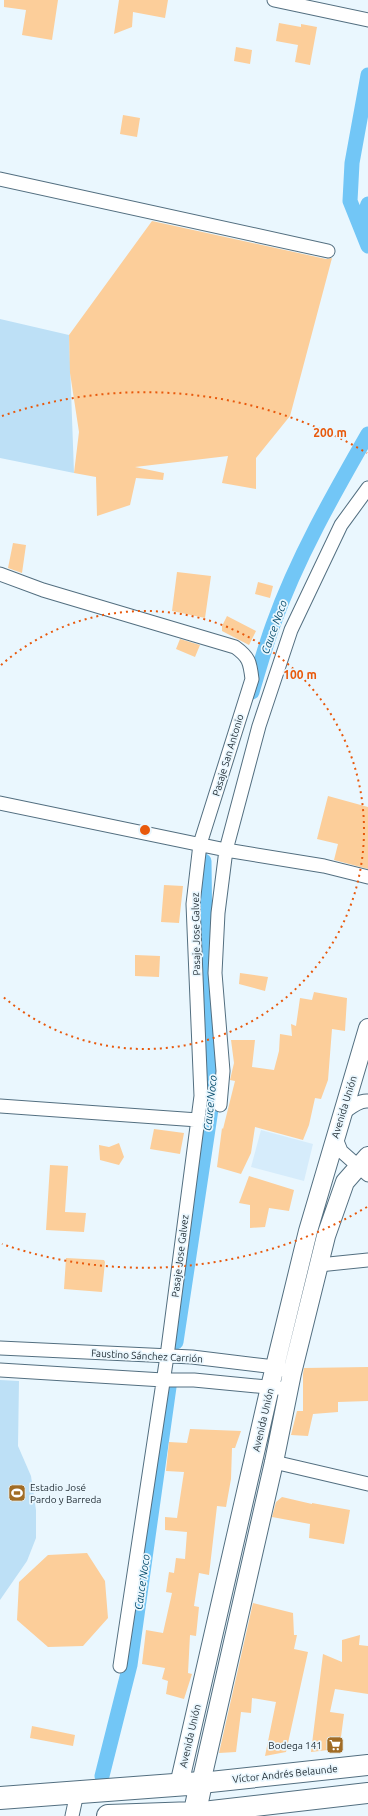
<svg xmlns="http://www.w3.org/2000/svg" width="368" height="1816" font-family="Ubuntu,sans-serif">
  <rect width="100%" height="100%" fill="#eaf7fe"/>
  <path fill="#d6ecfb" d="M261,1130L313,1144L304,1181L251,1167Z"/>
  <path fill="#bde0f6" d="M0,319L69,335L74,473L0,458Z
    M0,1380L19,1381L18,1446L31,1476L36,1510V1538L27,1561L0,1600Z"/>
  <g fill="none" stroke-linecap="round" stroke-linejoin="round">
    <path stroke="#72c6f6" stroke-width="15" d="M368,75L352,163L350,201L368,246
      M360,226L368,204
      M252,692C259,669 265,647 273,625C297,558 333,495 368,434
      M176,1342L213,1096L214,1069L205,943L204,861
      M102,1776L130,1665L169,1387"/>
  </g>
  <path fill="#fcce9a" d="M4,0H58L52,40L22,35L26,10L4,7Z
    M119,0H168L165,18L133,12L132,27L114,34Z
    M279,23L301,27V24L317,27L310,65L295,62L298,45L276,41Z
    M236,47L252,50L250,64L234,61Z
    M123,115L140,118L137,137L120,134Z
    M152,221L326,259L332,258L290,416L256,458V489L222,483L228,456L135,467L164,473L163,480L136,478L130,505L97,516L96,477L74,473L79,432L70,373L69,335Z
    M13,543L26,545L22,573L8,568Z
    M177,572L211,576L205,618L172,611Z
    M258,582L273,586L270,598L255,594Z
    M227,616L256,631L249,645L222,631V626Z
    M180,639L200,645L195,657L176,649Z
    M328,796L368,807V869L334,860L338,844L317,839Z
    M164,885L183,886L179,923L161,922Z
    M135,955L160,956L159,977L135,976Z
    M240,973L268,977L265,991L239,984Z
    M314,992L347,998L345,1031L332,1029L328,1080L321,1099L315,1098L309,1125L303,1140L255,1127L251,1153L241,1174L217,1167L222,1128L223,1129L235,1081L230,1080L234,1063L231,1040H255L252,1067L274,1070L279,1051L280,1034L292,1036L291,1024L296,1026L300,998L312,1000Z
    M154,1129L184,1133L180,1154L150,1149Z
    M119,1143L124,1157L119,1165L100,1160L99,1145L109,1147Z
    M50,1165L68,1166L65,1212L86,1213L84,1232L46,1230Z
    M249,1176L294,1190L289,1211L269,1208L265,1227L250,1228V1205L239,1203Z
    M66,1258L104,1260L105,1262L102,1292L64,1289Z
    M368,1367V1401L338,1402V1412L313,1414L308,1436L291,1435L297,1411H303V1374L304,1368Z
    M190,1429L241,1431L235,1448H232L231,1479L226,1507L217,1506L209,1575L199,1573L194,1606L199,1607L196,1636L190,1635L188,1673L192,1674L184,1699L166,1694L168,1681L162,1679L165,1668L142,1664L146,1630L163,1633L172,1593L166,1592L169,1572L174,1573L176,1558L185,1559L187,1532L165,1530V1517L177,1518L184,1472L166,1471L169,1442L187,1443Z
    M282,1497L312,1504V1503L350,1510L344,1544L309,1538L310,1524L272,1517L276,1502Z
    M87,1553L105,1581L108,1618L83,1646L48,1647L17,1620L19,1582L48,1555Z
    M253,1603L293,1613L294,1635H297L294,1649L308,1652L286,1752L265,1756L276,1702L252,1698L251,1713L241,1712L236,1752L219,1753Z
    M360,1635L359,1645L368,1646V1694L335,1689L330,1712L344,1714L339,1752L328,1750L311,1752L323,1654L342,1662V1640Z
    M32,1726L75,1735L73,1746L30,1738Z"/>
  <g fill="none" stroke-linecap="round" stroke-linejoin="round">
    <defs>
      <path id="street" d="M274,0L368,20
        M0,179L328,251
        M0,574L43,590L235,647C249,657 250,662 252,679L200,844L193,904L201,1096L167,1356L120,1666
        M0,803L226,850L324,866L368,877
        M220,1105L223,1071L215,973L218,913L226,850L259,726L291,630L341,525L368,488
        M0,1106L198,1120
        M342,1114C349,1109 358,1100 368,1101
        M335,1136L341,1151L368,1175
        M319,1265L368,1260
        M0,1348L192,1357L275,1367L283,1370
        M0,1370L163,1380H194L288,1389
        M274,1462L368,1484
        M72,1816L77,1793"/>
      <path id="secondary" d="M201,1783L274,1462L292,1373L326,1236L345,1182L368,1156
        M179,1785L270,1387L308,1231L368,1028"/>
      <path id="primary" d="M201,1783L368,1765
        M194,1813L368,1793"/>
      <path id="highway" d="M0,1798L201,1783L194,1816
        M108,1816L194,1813"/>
    </defs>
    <use href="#street" stroke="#536f80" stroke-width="15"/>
    <use href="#secondary" stroke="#536f80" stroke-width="20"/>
    <use href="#primary" stroke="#536f80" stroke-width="22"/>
    <use href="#highway" stroke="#536f80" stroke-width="24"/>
    <use href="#street" stroke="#fff" stroke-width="13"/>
    <use href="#secondary" stroke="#fff" stroke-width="18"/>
    <use href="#primary" stroke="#fff" stroke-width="20"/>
    <use href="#highway" stroke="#fff" stroke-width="22"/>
  </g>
  <g fill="none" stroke="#e8590c" stroke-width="2" stroke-dasharray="2 4">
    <path d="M1 665A219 219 0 1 1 1 995"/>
    <path d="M367 1207A438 438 0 0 1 2 1244M2 416A438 438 0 0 1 367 453"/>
  </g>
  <defs>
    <symbol id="stadium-square" viewBox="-11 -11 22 22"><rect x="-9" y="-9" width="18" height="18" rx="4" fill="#a16c25" stroke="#eaf7fe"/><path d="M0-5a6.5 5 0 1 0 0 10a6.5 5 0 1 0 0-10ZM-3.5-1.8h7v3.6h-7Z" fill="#fff"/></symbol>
    <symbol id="supermarket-square" viewBox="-11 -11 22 22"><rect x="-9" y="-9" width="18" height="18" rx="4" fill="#a16c25" stroke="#eaf7fe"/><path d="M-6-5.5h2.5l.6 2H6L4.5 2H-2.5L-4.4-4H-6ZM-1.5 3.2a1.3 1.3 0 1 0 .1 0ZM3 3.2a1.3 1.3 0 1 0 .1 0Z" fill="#fff"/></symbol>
  </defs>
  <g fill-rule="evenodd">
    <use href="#stadium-square" x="7" y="1483" width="20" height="20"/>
    <use href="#supermarket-square" x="325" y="1735" width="20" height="20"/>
  </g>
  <g text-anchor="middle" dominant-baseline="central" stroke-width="3.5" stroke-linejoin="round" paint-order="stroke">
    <g font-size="10" fill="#1d2930" stroke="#eaf7fe">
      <text transform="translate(228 755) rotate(-73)">Pasaje San Antonio</text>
      <text transform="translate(196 934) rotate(-91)">Pasaje Jose Galvez</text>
      <text transform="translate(344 1107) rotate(-73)">Avenida Unión</text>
      <text transform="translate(180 1256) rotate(-83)">Pasaje Jose Galvez</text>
      <text transform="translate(147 1356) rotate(3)">Faustino Sánchez Carrión</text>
      <text transform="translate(263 1420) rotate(-77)">Avenida Unión</text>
      <text transform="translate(190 1736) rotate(-77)">Avenida Unión</text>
      <text transform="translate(285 1774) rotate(-6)">Víctor Andrés Belaunde</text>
    </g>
    <g font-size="10" fill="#1d2930" stroke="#eaf7fe" text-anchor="start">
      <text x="30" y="1487">Estadio José<tspan x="30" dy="12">Pardo y Barreda</tspan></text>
      <text x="322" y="1745" text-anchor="end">Bodega 141</text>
    </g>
    <g font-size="11" font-style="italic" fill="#074d6d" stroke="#eaf7fe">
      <text transform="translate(274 627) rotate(-70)">Cauce Noco</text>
      <text transform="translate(210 1103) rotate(-84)">Cauce Noco</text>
      <text transform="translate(142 1582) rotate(-82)">Cauce Noco</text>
    </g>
  </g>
  <circle cx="145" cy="830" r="6" fill="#e8590c" stroke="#eaf7fe" stroke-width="2"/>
  <g font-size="12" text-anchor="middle" font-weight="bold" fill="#e8590c" stroke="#eaf7fe" stroke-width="3.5" stroke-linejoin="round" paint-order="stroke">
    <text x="330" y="437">200 m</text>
    <text x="300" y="679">100 m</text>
  </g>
</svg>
